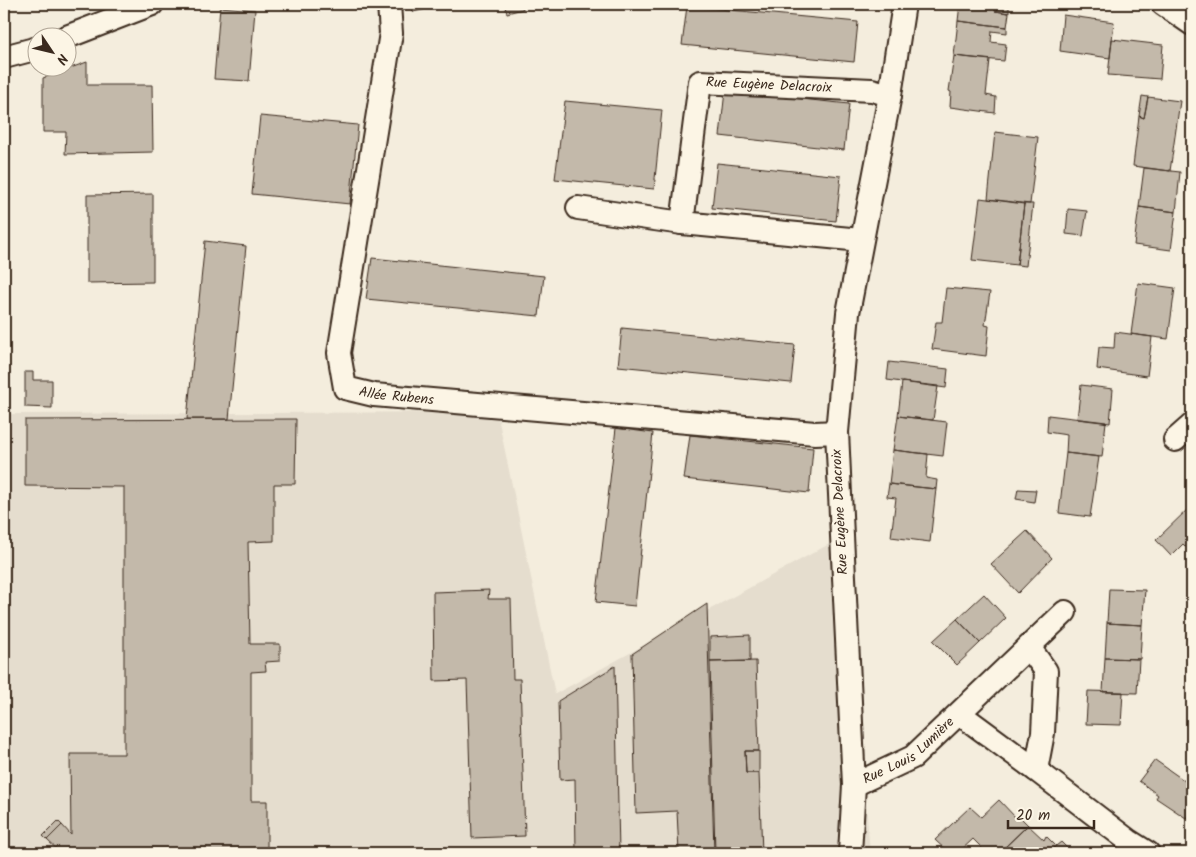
<svg xmlns="http://www.w3.org/2000/svg" width="1196" height="857" font-family="Kalam,sans-serif">
  <rect width="100%" height="100%" fill="#f4eddd"/>
  <filter id="ink" filterUnits="userSpaceOnUse"><feTurbulence type="fractalNoise" baseFrequency=".02" numOctaves="2"/><feDisplacementMap in="SourceGraphic" scale="10" xChannelSelector="R" yChannelSelector="G"/><feConvolveMatrix kernelMatrix="1 2 1 2 8 2 1 2 1" color-interpolation-filters="sRGB"/></filter>
  <g filter="url(#ink)">
    <path fill="#e5ddce" d="M497,412L555,694L844,536L870,853H4V414Z"/>
    <path fill="#c3b9aa" stroke="#3b2a1e" d="M411,4H450L413,12Z
      M504,4H522L523,9L507,13Z
      M960,4H996L995,11L1009,13L1007,27L958,21Z
      M996,4H1009V13L995,11Z
      M687,6L858,22L854,62L682,45Z
      M220,7L255,10L249,81L214,79Z
      M1063,15L1114,22L1110,58L1060,51Z
      M958,21L1007,27V33L992,31L991,42L1006,44L1004,61L954,56Z
      M1112,39L1163,45L1160,79L1108,75Z
      M954,56L990,60L986,95L996,97L995,113L950,107L951,92L949,91Z
      M87,62V85H152L153,152L65,154L66,132H43V78Z
      M725,91L849,104L844,150L720,136Z
      M1142,96L1148,97L1144,118L1139,116Z
      M1148,97L1180,101L1170,171L1133,166L1139,116L1144,118Z
      M565,101L662,110L654,189L555,179Z
      M260,116L358,125L350,204L252,194Z
      M995,132L1038,137L1030,204L988,199Z
      M717,163L841,176L836,221L712,208Z
      M1144,168L1180,172L1176,212L1139,207Z
      M153,194V282L87,283V195Z
      M980,198L1024,204L1017,265L972,260Z
      M1024,204H1033L1026,266L1017,265Z
      M1139,207L1176,212L1171,250L1134,245Z
      M1068,209L1087,211L1083,236L1066,234Z
      M205,241L246,246L229,419H187Z
      M372,258L544,276L539,316L366,299Z
      M1138,283L1175,288L1168,339L1131,334Z
      M946,288L990,292L985,325L989,326L986,356L932,349L936,322H942Z
      M622,328L795,345L791,383L618,366Z
      M1115,332L1152,337L1147,376L1097,369L1099,347L1114,348Z
      M889,362L948,369L946,388L887,380Z
      M25,372H33V380H52V408L25,407Z
      M902,382L938,386L933,420L898,416Z
      M1081,385L1113,389L1110,423L1077,419Z
      M1048,415L1106,422L1102,457L1066,453L1067,435L1047,432Z
      M898,416L947,422L943,456L893,450Z
      M296,419L295,484H274V541L248,542L250,644H280V661L265,662L266,671L251,672V801H267V853H61L47,840L62,825L71,835L70,754H124V487L25,486V420Z
      M616,428L653,433L635,606L596,602Z
      M690,435L813,448L809,493L684,479Z
      M893,450L928,454L926,478L937,480L936,489L889,484Z
      M1066,453L1099,457L1090,517L1059,513Z
      M889,484L936,489L930,542L891,537L896,498L887,497Z
      M1018,489L1036,490L1034,502L1016,499Z
      M1192,505V553L1183,544L1171,556L1156,540Z
      M1027,531L1052,558L1018,593L991,564Z
      M1109,589L1145,590L1142,625L1107,623Z
      M489,590L488,599H511L513,679H520L525,836L472,838L467,680L434,681L433,592Z
      M984,594L1006,618L980,643L957,619Z
      M707,604L714,853H679L677,811L636,813L632,654Z
      M957,619L980,643L957,665L933,641Z
      M1107,623L1142,625L1140,659L1105,658Z
      M750,635V661L710,662V637Z
      M1105,658L1139,659L1137,693L1103,692Z
      M756,661L759,751H745L746,773H759L762,853H715L710,662Z
      M615,666L619,853H576L575,779L560,780L558,701Z
      M1088,691L1123,692L1121,725L1086,724Z
      M745,751H759V773H746Z
      M1155,760L1192,786V810L1186,818L1156,798L1158,795L1139,781Z
      M999,800L1016,818L1019,816L1028,825L999,853H987L973,839L958,853H949L935,840L970,807L981,817Z
      M58,821L62,825L47,840L43,836Z
      M1028,825L1044,840L1046,836L1056,846L1049,853H1009L1004,848Z
      M1061,842L1072,853H1049L1056,846Z"/>
    <g fill="none" stroke-linecap="round" stroke-linejoin="round">
      <defs>
        <g id="minor">
          <path id="s1" d="M389,4L391,33L339,353L345,388L374,395L815,433L837,432"/>
          <path d="M1163,4L1192,24"/>
          <path d="M64,38L152,4"/>
          <path d="M4,57L38,48"/>
          <path d="M578,208L682,223L861,240"/>
          <path id="s2" d="M682,223L700,82L872,90L890,95"/>
          <path d="M1175,440L1192,425"/>
          <path d="M960,714L1036,770L1043,733L1046,671L1029,647"/>
          <path d="M1036,770L1129,841L1148,853"/>
          <path id="s3" d="M854,785L913,757L1065,612"/>
          <path d="M850,853L854,785L837,432L848,313L890,95L904,4"/>
        </g>
      </defs>
      <use href="#minor" stroke="#3b2a1e" stroke-width="26"/>
      <use href="#minor" stroke="#fcf5e5" stroke-width="22"/>
    </g>
  </g>
  <g text-anchor="middle" dominant-baseline="central" stroke-width="4.5" stroke-linejoin="round" paint-order="stroke">
    <g font-size="14" fill="#3b2a1e" stroke="#fcf5e5">
      <text stroke="none"><textPath href="#s2" startOffset="211">Rue Eugène Delacroix</textPath></text>
      <text stroke="none"><textPath href="#s1" startOffset="441">Allée Rubens</textPath></text>
      <text transform="translate(840 512) rotate(-93)">Rue Eugène Delacroix</text>
      <text stroke="none"><textPath href="#s3" startOffset="65">Rue Louis Lumière</textPath></text>
    </g>
  </g>
  <rect width="1196" height="857" fill="none" stroke="#fcf5e5" stroke-width="20"/>
  <rect x="10" y="10" width="1176" height="837" fill="none" stroke="#3b2a1e" stroke-width="2" filter="url(#ink)"/>
  <g transform="translate(52 52) rotate(125)"><circle r="24" fill="#fcf5e5" stroke="#afa495"/>
  <path d="M0-4L9 19L0 12L-9 19Z" fill="#3b2a1e"/>
  <text y="-8" font-size="14" font-weight="bold" text-anchor="middle" fill="#3b2a1e">N</text>
  </g>
  <path d="M1008 820v8h86v-8" fill="none" stroke="#3b2a1e" stroke-width="2.5"/>
  <text x="1016" y="820" font-size="15" fill="#3b2a1e" stroke="#fcf5e5" stroke-width="4" paint-order="stroke">20 m</text>
</svg>
